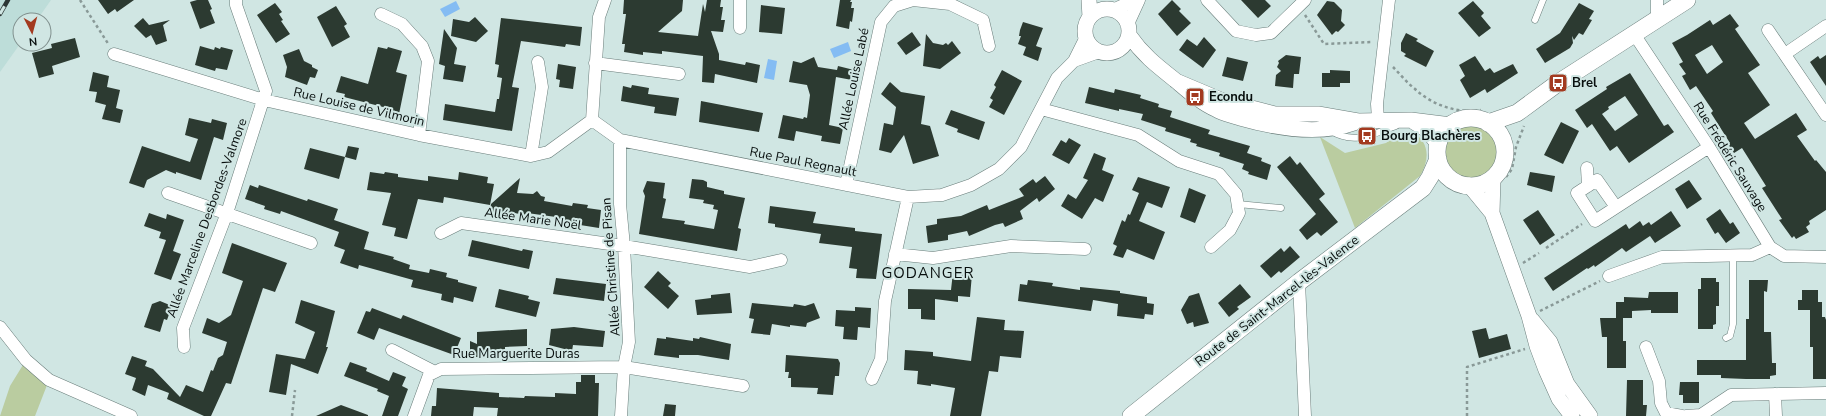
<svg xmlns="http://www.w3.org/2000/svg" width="1826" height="416" font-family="'Nunito Sans',sans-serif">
  <rect width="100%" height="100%" fill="#d0e6e3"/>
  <path fill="#bdddd9" d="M0,0H51L37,20H20V44L0,72Z"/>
  <path fill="#bacca0" d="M1445 152a26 26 0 1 1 52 0a26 26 0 1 1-52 0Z
    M1411,131C1430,141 1430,160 1420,176L1355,228L1320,137L1345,153L1386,143L1395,136Z
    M26,360L49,380L35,416H0L10,386Z"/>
  <path fill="#84bcf3" d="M456,1L460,9L445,17L440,9Z
    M848,42L851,51L834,58L830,49Z
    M768,59L777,61L774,80L764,78Z"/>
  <path fill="#2c3a31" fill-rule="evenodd" d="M98,0H134L117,12L115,9L108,14Z
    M197,0H208L212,9L210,10L215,23L200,29L190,2Z
    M624,0H683L682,11L658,32L698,36L703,4L705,12L707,0H721L720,7H723L721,20H725L723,32L711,31L719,54V60L745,65L746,62L760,65L757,83L715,74L714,83L702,82L703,56L662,51V54L643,52V55L624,52L625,44H622L626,14H623Z
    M840,0H851L850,2H852L851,8H854L852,22L850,21L849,29L836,26Z
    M1172,0L1181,9L1179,11L1191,23L1177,36L1158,14Z
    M1241,0H1265L1271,6L1258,18Z
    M1327,1L1334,2L1342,10L1341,21L1345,25L1338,32L1336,31L1332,35L1317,15Z
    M1473,1L1484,13L1481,16L1491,28L1479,37L1458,13Z
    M275,3L282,12L279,14L283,20L281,21L290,34L276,43L257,15Z
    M1579,3L1594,11L1589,19L1592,20L1583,35L1579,33L1574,40L1572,36L1573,43L1570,48L1545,63L1536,49L1560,33Z
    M761,5L785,8L782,34L759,32Z
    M336,6L347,24L344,26L350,37L332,47L317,17Z
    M1730,14L1739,26L1735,29L1760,65L1748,73L1770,105L1744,123L1755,139L1796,113L1807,130L1797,136L1815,161L1816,160L1826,172V210L1809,221L1810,224L1806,227L1809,232L1796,239L1794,236L1792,238L1779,220L1782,219L1762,188L1766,186L1742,148L1734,153L1728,144L1730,143L1711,113L1713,111L1696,86L1690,90L1682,76L1686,74L1679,64L1683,62L1672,43L1687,35L1710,20L1713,25ZM1712,45L1723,62L1707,74L1695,55Z
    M475,17L488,31L476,42L451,36L453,19L469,22Z
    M143,18L149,25L170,20L163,25L167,41L156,45L151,35L146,38L134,26Z
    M501,18L582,27L580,46L566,44L565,47L521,41L512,87L519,88L512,131L443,120L445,104L495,112L497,99H499L502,78L497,77L499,65L495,64Z
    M1023,22L1043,28L1036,46L1042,48L1038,61L1023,55L1026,47L1018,44L1021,36H1019L1020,30Z
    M444,29L457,48L454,64L466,66L463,82L443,79L445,66L439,64Z
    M912,32L921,45L906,55L897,43Z
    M1406,33L1418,39L1416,41L1434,51L1426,67L1404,56L1406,54L1401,51V43Z
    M926,34L933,43L943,45L946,43L948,45L952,41L961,53L940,69L923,66Z
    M1204,37L1216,50L1203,68L1179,50L1187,39L1197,46Z
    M75,38L80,57L52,66L54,74L39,78L32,53L52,48L51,44Z
    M200,46L214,50L215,47L220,49L221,47L233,50L227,70L216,68L215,71L195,65Z
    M378,47L387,49L388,47L402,51L396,72L407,75L399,114L387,111V108L344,97L345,94L336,92L341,76L368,84Z
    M299,49L304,61L312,65V67L318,70L315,78L310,77L307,85L285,77L287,67L283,55Z
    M1286,55L1301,57L1299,74H1294L1293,88L1275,86L1276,75L1281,71L1277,67L1279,63L1278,61Z
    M1826,55V86L1810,62L1818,56L1820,59Z
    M1475,56L1485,71L1490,68L1494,73L1513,64L1518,73L1487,93L1485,89L1470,98L1460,80L1465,76L1459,65Z
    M814,57L818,67L837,70L838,66L854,70L852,80L836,77L829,125L843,128L840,144L821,141L822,136L796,131L794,141L778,138L783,115L803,119L804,117L807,118L810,95L807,85L789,82L793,61L801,63Z
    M1227,57L1248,62L1243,81L1222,76Z
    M558,64L576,67L573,89L559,87L560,80L556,79Z
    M1002,70L1022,81L1004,115L989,107L993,100L990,98L996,87L994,85Z
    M1330,70L1350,71V83H1340V87H1322V73H1330Z
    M93,72L109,76L107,87L120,90L116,108L123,110L120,123L102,119L106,105L95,102L97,92L89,91Z
    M1630,73L1664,126L1668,124L1674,132L1629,163L1617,146L1610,151L1592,124L1587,128L1575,110L1607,89L1606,87ZM1625,96L1638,115L1615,131L1602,114L1609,109L1608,107Z
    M890,82L901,92L925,96L921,124L930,126L939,156L913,164L904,135L891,153L879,150L884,123L893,125L896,107L881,94Z
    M632,85L649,88L648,94L679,98L676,116L654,113L655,107L621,101L623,86L631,88Z
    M1089,87L1114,93L1115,89L1141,95L1140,98L1159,104L1158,107L1172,111L1170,117L1210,130L1208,134L1250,146L1247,153L1262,158L1261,161L1271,165L1267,180L1248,174L1249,172L1242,169L1244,164L1219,156L1220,153L1196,146L1197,144L1190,142L1191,139L1165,131L1166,128L1141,120L1143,114L1119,109V111L1085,103Z
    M701,101L763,113L759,132L699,122Z
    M951,110L985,122L979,140L957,132L958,129L945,124Z
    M189,118L211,123L212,119L227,123L223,140L214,137L201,180L176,172V174L166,170L147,180L144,188L129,183L142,146L190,162L198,139L185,135Z
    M1561,122L1579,131L1563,164L1544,155Z
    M1069,138L1081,145L1069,164L1052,155L1061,140L1066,143Z
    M348,146L359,148L356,160L345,157Z
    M310,148L345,157L339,179L304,169Z
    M1094,153L1106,158L1102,170L1114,175L1103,202L1095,198L1082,219L1061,206L1068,194L1076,199L1088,180L1083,178Z
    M1290,156L1297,165L1300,162L1325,194L1319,199L1338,222L1321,236L1317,232L1307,240L1299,230L1316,214L1277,167Z
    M370,172L384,174L385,172L398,174V177L428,181V176L458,180L459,172L488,177L487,183L494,184L490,205L444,197L443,203L418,199L407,239L394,236L396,228L382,225L391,193L367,190Z
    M1530,172L1555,176L1552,192L1527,185Z
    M1045,176L1055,189L1039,202L1037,198L1020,211L1023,219L1005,227L1003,223L995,225L969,236L967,231L948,235V240L928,243L926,226L937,224V219L961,216L987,205L989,210L1024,196L1019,189L1033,179L1036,183Z
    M1138,177L1170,187L1162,208L1147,202L1139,221L1165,232L1154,260L1127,249L1123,258L1113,255L1117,246L1113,244L1122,220L1125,222L1128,214L1130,215L1139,193L1132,190Z
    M520,178L517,193L533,194L537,191L541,196L545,197L544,201L572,206L573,203L588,205L587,208L601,210L599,228L555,221L556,217L527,213V215L514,213V215L490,212L491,204Z
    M692,179L703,180L707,182V187L724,191V194L745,198L738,228L741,229L737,251L639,234L645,196L643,191L647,181L665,183L663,198L666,199L662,218L685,221L684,224L714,229L718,210L713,209L714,205L703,203L704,200L689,198Z
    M1689,180L1702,199L1687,209L1675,189Z
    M250,185L258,188L259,185L307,201L308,199L338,209L334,220L369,232L364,249L394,257L393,259L410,265L409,269L429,273L430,269L447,273L446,277L458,280V282L477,287L473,302L454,297L453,303L441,300L442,294L411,287L413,280L359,265L358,269L340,263L345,250L334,246L339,232L281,211L280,214L264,209L265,206L245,199Z
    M1189,188L1206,195L1195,223L1180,217Z
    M770,206L816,212L813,223L855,228V231L882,234L876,279L856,278L857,269L849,268L852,247L819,243L821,234L775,227V224L768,223Z
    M1720,209L1730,224L1733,222L1740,233L1726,243L1718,232L1715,234L1706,219Z
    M1538,210L1555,235L1540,245L1523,220Z
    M1671,211L1681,226L1655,243L1650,236L1626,252L1622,248L1595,267L1594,265L1588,269L1587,268L1553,291L1544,278L1626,224L1629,229L1640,221L1643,226L1649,222L1651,225Z
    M149,213L166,219L167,214L184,220L173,251L181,254L171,280L154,274L166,240L159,238L161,232L144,226Z
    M472,240L522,251L523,249L533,251L529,269L468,256Z
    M232,243L287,263L275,292L263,288L231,384L226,383L211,416H204L167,399L169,393L148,385L145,396L132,390L136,378L125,374L132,356L147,361L145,366L153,369L180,397L186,385L203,392L211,370L213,371L218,358L223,355L227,342L202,333L207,318L219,323L231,315L243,281L222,273Z
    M1290,246L1300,257L1281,273L1279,271L1271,278L1260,266L1281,248L1284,252Z
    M658,271L671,283L668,286L679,296L668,309L644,287Z
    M953,272L972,274L970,297L958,296V302L935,299V320L921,319V309H908V289L951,290Z
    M556,278L606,284L604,301L553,294Z
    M1701,278H1716V282H1719V306H1716V324L1713,325V329H1698V289H1701Z
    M1028,280L1053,283L1052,286L1080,290V287L1120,291V293L1147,297V303L1154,304L1153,315L1145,314L1144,319L1117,316L1118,304L1093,300L1091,311L1018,301L1020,284L1027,285Z
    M1749,280H1768L1767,292L1764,291V332H1771L1772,363H1776V375L1770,376V379H1746L1721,378V375H1697V360H1746V319H1749Z
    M1240,284L1251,297L1237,307L1239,309L1229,317L1218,303Z
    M499,289L529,296L528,299L540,302L536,317L495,307Z
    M1802,290H1818V302H1822V317H1825L1826,320V379H1813V347H1810V310H1798V300H1802Z
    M1649,292H1678V313H1651V310L1632,311V318H1623V341H1626V368H1607V337H1602L1600,318H1622H1616V302H1624V297L1648,298Z
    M730,293L732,313L697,315L695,300L711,298V295Z
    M1199,293L1209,323L1194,327L1193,322L1187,324L1181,310L1189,296Z
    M301,300L335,311L326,347H328L318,374L291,364L286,395L269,392L276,354L305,359L315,332L295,323Z
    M160,301L172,306L167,320L164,319L160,332L144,327L152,304Z
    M752,303L793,307L794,304L805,306L814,303L820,318L807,323L806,327L790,325V327L772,324L770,335L751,333L754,319L749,318Z
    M855,307L871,308L870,328L858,327L857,340L843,339L844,327L835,326L836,310L855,311Z
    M372,308L401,319L403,315L461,338L454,355L379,328L374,340L357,333L366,311L370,312Z
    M977,317L1005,320L1004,330L1024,331L1021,358L1000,356L998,372L989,371L981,416H950L955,388L931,384V386L917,384L918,371L904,370L905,350L933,352V356L971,361Z
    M574,327L605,331L603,347L573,345L572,351L549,345L551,329Z
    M1486,328L1489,339L1507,334L1511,349L1479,358L1472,331Z
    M527,329V346L505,347V350L487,351V357H470V341L477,344V332Z
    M666,337L693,341V338L699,339L700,337L731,344L729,360L698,355H679V358L654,355L657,338L666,339Z
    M786,355L838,359L840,363L839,376H835L833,395L817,394L818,388L791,387V378H788L789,372H785Z
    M350,362L367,368L366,371L389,381L393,372L406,377L402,386L408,389L398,416H382L389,396L377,391L378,389L344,376Z
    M581,375H595V383H599L598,416H497L498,408L474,407L473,416H431L432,406H436L437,388L499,393V397L524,398L525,396L555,397V393L576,394V382H581Z
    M1627,380H1643V405H1647L1646,416H1626Z
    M1680,382H1699V403H1683V395H1679Z
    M665,404L676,405L675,416H663Z
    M341,405L368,415V416H316Z"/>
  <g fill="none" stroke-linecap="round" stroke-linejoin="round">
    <defs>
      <path id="service" d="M1535,20L1543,0
        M1331,131C1354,145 1373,134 1396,126
        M1238,204L1281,208
        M1726,338L1730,336L1733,324V256"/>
      <path id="minor" d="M740,0V28
        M1207,0L1236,31L1256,35L1271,33L1305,0
        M1113,10L1134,0
        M381,14L402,24L422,46L428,61L419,135
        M1657,19V0
        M1128,24L1139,0
        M1768,30L1826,115
        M1634,34L1709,147L1770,247L1784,256L1826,257
        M114,54L264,100L419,135L531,156L548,152L592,120
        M1785,54L1826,26
        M1074,61L1099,52
        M595,63L679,74
        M1041,109L1138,135L1179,161L1219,174L1236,194L1239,213L1230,230L1211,247
        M592,120L620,140L908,197L942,195L971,185L999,169L1021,147L1057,78L1074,61L1086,37
        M592,120L599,17L605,0
        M1378,120L1377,104L1389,0
        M620,140V204L624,246L629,342L624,367L621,416
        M531,156L542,87L538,62
        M1587,168L1588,186
        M846,185L881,22L894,6L913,0L950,4L983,20L989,46
        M168,193L311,243
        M1616,207L1597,180L1577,193L1595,221L1709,147
        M441,233L461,223L624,246L750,267L781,260
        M895,254L933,258L1011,246L1085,249
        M1609,276L1662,257L1752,255L1770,247
        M1299,282L1305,416
        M0,327L26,360L49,380L131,416
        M184,347L183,328L227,213L266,91L236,5V0
        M1646,347L1659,381L1661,403L1666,413L1682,416
        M392,350L435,372
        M872,379L881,359L885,301L908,197
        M1775,394L1776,416
        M414,416L429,375L441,369L624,367L743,386
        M1686,416L1701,415L1731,395L1826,393"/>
      <path id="tertiary" d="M1089,0L1090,17
        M1085 31a22 22 0 1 1 44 0a22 22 0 1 1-44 0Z
        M1129,35C1143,55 1156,65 1175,80C1188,91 1201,103 1217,110C1224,114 1232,115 1240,118C1275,128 1318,136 1354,123
        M1176,81L1221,100L1275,114H1318L1358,121L1411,120L1451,125
        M1414,122L1427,130L1438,144
        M1493,178L1492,213L1529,316L1537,346L1546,370L1559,399L1572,416
        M1469,185L1492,213
        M1532,320L1550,342L1567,384L1590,416"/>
      <path id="secondary" d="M1437 152a34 34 0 1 1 68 0a34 34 0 1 1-68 0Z
        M1488,123L1517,113L1558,83L1687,0
        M1131,416L1299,282L1423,188L1430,177L1438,159"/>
    </defs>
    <use href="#service" stroke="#697d7a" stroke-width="7"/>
    <use href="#minor" stroke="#697d7a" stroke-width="13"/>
    <use href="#tertiary" stroke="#697d7a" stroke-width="16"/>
    <use href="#secondary" stroke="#697d7a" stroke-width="18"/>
    <path stroke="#899997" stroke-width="2.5" stroke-dasharray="3 3" stroke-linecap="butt" d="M80,0L109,45
      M1305,15L1324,44L1373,42
      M1393,67C1400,74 1407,83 1415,89C1432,105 1458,114 1481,110
      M1506,177L1512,169L1516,147L1524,126
      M1546,248L1582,224
      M1523,263L1539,253
      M1540,311L1600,281
      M292,416L295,390
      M1467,416V367L1525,349"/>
    <use href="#service" stroke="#fff" stroke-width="6"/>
    <use href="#minor" stroke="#fff" stroke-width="12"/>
    <use href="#tertiary" stroke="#fff" stroke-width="15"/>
    <use href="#secondary" stroke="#fff" stroke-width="17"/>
    <defs>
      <path id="rail" d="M0,14L8,0"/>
    </defs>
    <use href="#rail" stroke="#2c3635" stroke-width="4.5"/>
    <use href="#rail" stroke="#d0e6e3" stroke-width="3" stroke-dasharray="9" stroke-linecap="butt"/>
  </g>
  <defs>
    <symbol id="bus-square" viewBox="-11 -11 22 22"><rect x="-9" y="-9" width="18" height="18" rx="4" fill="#a33a20" stroke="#d0e6e3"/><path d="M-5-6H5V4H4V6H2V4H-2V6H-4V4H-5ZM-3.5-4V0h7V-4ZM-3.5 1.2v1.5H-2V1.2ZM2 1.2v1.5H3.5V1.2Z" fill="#fff"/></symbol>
  </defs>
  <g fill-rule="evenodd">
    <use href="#bus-square" x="1547" y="72" width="22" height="22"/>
    <use href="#bus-square" x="1184" y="86" width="22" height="22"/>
    <use href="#bus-square" x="1356" y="125" width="22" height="22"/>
  </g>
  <g text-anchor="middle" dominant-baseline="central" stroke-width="4" stroke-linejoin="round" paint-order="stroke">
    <g font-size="13" fill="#080f0e" stroke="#d0e6e3">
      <text transform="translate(854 79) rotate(-78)">Allée Louise Labé</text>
      <text transform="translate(359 107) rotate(13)">Rue Louise de Vilmorin</text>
      <text transform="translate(1730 157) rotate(58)">Rue Frédéric Sauvage</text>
      <text transform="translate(803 162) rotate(11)">Rue Paul Regnault</text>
      <text transform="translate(207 218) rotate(-70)">Allée Marceline Desbordes-Valmore</text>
      <text transform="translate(533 219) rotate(8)">Allée Marie Noël</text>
      <text transform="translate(611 267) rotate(-94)">Allée Christine de Pisan</text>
      <text transform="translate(1277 301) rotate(-38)">Route de Saint-Marcel-lès-Valence</text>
      <text x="516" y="354">Rue Marguerite Duras</text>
    </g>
    <g font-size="13" font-weight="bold" fill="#080f0e" stroke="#d0e6e3" text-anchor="start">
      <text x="1572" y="83">Brel</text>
      <text x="1209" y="97">Econdu</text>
      <text x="1381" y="136">Bourg Blachères</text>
    </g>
    <g font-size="15" letter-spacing="1" fill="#080f0e" stroke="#d0e6e3">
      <text x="928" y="273">GODANGER</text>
    </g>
  </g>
  <g transform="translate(32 32) rotate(174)"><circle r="19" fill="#d0e6e3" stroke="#80908e"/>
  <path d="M0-3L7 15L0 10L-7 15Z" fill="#a33a20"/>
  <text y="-6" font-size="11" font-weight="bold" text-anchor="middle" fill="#080f0e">N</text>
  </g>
</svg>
